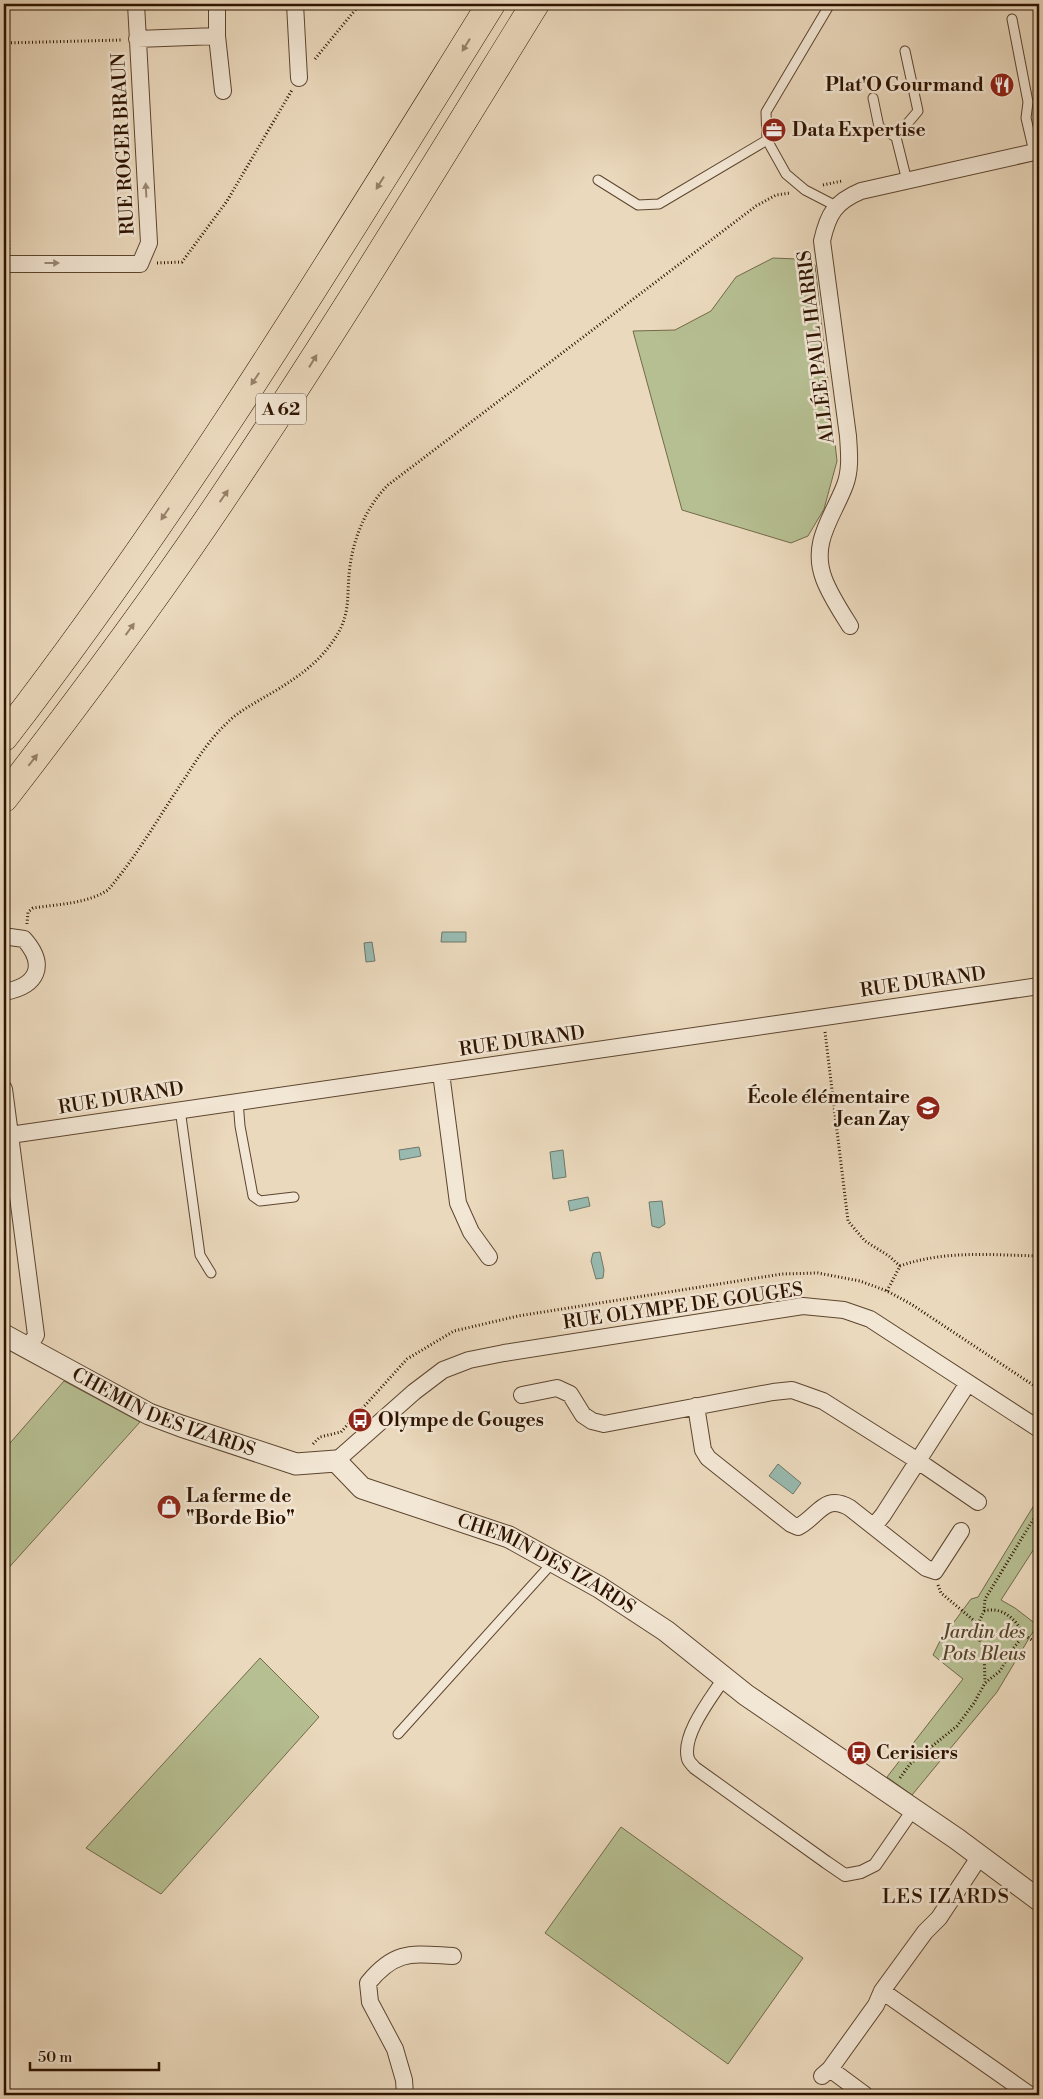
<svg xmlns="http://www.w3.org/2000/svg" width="1043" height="2099" font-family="'Libre Bodoni',serif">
  <rect width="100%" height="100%" fill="#ebd9bd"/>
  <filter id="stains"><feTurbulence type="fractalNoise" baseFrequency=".004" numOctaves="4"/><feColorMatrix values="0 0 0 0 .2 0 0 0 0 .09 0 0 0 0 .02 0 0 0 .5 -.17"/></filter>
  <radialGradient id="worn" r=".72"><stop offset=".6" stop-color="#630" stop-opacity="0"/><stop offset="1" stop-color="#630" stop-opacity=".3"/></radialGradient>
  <path fill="#b6bf92" stroke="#726a49" d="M773,258L797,259L815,265L837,461L824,509L808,536L791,543L682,510L633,331L675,330L711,311L736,277Z
    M64,1381L140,1422L4,1573V1450Z
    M1039,1497V1541L1001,1600L1015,1608L1037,1625L997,1692L912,1795L887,1777L963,1679L933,1655L940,1641L971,1599L978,1597Z
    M260,1658L319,1717L161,1894L86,1848Z
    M621,1827L803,1958L728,2064L545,1933Z"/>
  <path fill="#98bab0" stroke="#6e786a" d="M442,932H466V942H441Z
    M372,942L375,961L366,962L364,943Z
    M419,1147L421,1156L400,1160L399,1150Z
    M563,1150L566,1177L553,1179L550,1152Z
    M588,1197L590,1206L570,1211L568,1201Z
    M662,1201L665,1224L659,1228L652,1226L649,1202Z
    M600,1252L604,1270L603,1278L596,1279L591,1261L593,1253Z
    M778,1464L801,1483L793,1494L769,1476Z"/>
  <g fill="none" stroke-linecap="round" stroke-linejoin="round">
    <defs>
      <path id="service" d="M830,4L766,112L767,140L786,174L805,190L836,206
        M1012,19L1028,102L1026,118L1034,152
        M873,98L879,127L896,137L907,181
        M896,137L918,111L905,51
        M598,180L638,205L659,204L767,140
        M238,1101L240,1126L253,1196L260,1201L294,1197
        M180,1109L200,1255L211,1273
        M398,1734L554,1561"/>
      <path id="pedestrian" d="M724,1678C712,1697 681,1735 688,1759C689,1762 693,1766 695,1768L826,1862L845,1875L861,1872L875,1865L913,1810"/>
      <path id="minor" d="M295,4L299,78
        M217,36L223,91
        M137,39L217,36V4
        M4,264H140L149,243L136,4
        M850,626C840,610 830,595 824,579C810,542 833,517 845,485C851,469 849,452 848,436L822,241C828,214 835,202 861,191L1039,151
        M4,938L10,937L24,939C47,965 38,986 4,992
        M441,1073L458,1203L471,1232L489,1257
        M4,1089L36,1335L28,1348
        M10,1135L1039,986
        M522,1395L557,1388L570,1394L583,1415L592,1421L604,1424L773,1392L792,1390L823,1401L918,1461L978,1502
        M696,1406L703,1450L708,1458L791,1524L798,1527C819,1516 824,1493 850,1508L926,1568L935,1571L961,1531
        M336,1461L414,1392L443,1370L469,1360L504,1353L803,1306L844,1310L870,1319L1039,1429
        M874,1526L883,1515L968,1383
        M882,1991L1030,2095
        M830,2069L865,2095
        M822,2076L830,2069L876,2005L882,1991L925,1932L939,1918L980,1856
        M405,2095L404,2080L395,2049L370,2002L368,1983C396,1949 412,1954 453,1956"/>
      <g id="tertiary">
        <path id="s1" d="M4,1335L149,1414L181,1426L296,1464L336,1461L362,1488L509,1537L599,1587L666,1631L746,1695L957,1839L1039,1900"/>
      </g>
      <path id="motorway" d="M4,737C184,504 336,253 491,4
        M4,798C82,697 159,594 230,487C336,329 435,166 535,4"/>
    </defs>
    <use href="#service" stroke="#5d452f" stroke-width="11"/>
    <use href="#pedestrian" stroke="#5d452f" stroke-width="14"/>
    <use href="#minor" stroke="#5d452f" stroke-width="18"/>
    <use href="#tertiary" stroke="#5d452f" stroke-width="23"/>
    <use href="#motorway" stroke="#2e1400" stroke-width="29"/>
    <path stroke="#2e1400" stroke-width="3" stroke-dasharray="1 2.5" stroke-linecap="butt" d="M4,43L123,40
      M315,59L360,4
      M4,94L9,249
      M823,185L842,181
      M157,263L182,262L227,201L292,90
      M4,306L8,280
      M27,924L28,912L33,908C59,904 86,904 108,890C137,856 160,815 185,778C197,759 210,739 226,724C236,713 250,706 263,698C291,682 318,665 335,638C352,613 346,593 350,566C354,536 367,506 388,485L756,206L776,195L790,193
      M825,1032L848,1221L865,1241L889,1256L900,1266
      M887,1291L900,1266C944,1250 993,1255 1039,1256
      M313,1444L320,1437L341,1432L407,1359L454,1331L518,1316L782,1274L818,1273L860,1281L887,1291L911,1304L1039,1389
      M938,1585L941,1593L978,1624L979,1638L984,1651L985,1682
      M984,1611C1002,1606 1016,1619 1024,1635
      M978,1624L984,1611L985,1599L1039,1510
      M900,1778L910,1764L957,1726L974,1703L985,1683L1000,1671L1012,1650L1024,1635L1032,1640L1039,1638"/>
    <use href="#service" stroke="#f2e6d4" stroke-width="9"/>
    <use href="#pedestrian" stroke="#f2e6d4" stroke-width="12"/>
    <use href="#minor" stroke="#f2e6d4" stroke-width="16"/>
    <use href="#tertiary" stroke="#f2e6d4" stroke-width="21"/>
    <use href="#motorway" stroke="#ebd9bd" stroke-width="28"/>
  </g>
  <defs><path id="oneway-solid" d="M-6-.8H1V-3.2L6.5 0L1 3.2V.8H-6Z" transform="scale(1.25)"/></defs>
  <g fill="#968068">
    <use href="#oneway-solid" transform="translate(466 45) rotate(122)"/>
    <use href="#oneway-solid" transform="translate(380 183) rotate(122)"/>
    <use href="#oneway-solid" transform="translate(313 361) rotate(-58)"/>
    <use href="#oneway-solid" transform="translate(255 379) rotate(124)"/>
    <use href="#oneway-solid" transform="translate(224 496) rotate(-55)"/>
    <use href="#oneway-solid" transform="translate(165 514) rotate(124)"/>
    <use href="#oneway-solid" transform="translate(130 629) rotate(-54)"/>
    <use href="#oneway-solid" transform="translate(33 760) rotate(-52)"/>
  </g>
  <g fill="#9a8875">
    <use href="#oneway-solid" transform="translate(146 190) rotate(-93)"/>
    <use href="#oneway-solid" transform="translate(52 263)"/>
  </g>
  <defs>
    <symbol id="restaurant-disc" viewBox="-11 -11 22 22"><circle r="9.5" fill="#8f2418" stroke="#f2e6d4"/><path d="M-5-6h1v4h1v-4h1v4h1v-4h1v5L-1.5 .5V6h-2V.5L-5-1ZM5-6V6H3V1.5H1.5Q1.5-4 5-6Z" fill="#fff"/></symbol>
    <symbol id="office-disc" viewBox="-11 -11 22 22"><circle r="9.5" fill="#8f2418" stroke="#f2e6d4"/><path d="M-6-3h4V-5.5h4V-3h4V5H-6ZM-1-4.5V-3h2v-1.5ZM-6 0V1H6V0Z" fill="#fff"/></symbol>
    <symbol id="school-disc" viewBox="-11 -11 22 22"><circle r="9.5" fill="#8f2418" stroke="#f2e6d4"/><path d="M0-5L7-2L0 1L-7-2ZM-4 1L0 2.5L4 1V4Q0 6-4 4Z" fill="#fff"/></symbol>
    <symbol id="bus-disc" viewBox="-11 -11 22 22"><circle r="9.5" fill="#8f2418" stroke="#f2e6d4"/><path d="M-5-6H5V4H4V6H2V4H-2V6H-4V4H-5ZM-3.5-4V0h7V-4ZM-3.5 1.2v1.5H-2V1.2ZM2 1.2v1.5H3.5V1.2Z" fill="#fff"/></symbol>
    <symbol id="shop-disc" viewBox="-11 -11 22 22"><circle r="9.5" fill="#8f2418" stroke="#f2e6d4"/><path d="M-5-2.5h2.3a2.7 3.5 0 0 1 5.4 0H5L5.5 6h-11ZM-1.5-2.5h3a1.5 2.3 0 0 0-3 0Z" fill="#fff"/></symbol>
  </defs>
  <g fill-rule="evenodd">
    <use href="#restaurant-disc" x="988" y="71" width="28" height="28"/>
    <use href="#office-disc" x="760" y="116" width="28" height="28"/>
    <use href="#school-disc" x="914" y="1094" width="28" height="28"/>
    <use href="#bus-disc" x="346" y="1406" width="28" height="28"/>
    <use href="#shop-disc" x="155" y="1493" width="28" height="28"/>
    <use href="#bus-disc" x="845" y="1739" width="28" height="28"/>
  </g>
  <g text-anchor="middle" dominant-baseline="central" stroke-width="5" stroke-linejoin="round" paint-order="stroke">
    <rect fill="#f2e6d4" stroke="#695340" stroke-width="1" x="256" y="393.5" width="50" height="31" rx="4"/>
    <g font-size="18" font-weight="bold" fill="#2e1400">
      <text x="281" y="409">A 62</text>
    </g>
    <g font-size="19" font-weight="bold" fill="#2e1400" stroke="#f2e6d4" text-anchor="start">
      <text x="984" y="85" text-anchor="end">Plat'O Gourmand</text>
      <text x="792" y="130">Data Expertise</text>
      <text x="910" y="1097" text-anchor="end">École élémentaire<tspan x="910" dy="22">Jean Zay</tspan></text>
      <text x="378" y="1420">Olympe de Gouges</text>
      <text x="186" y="1496">La ferme de<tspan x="186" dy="22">"Borde Bio"</tspan></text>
      <text x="876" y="1753">Cerisiers</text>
    </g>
    <g font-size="19" fill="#2e1400" stroke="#f2e6d4">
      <text transform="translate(123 144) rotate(-93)">RUE ROGER BRAUN</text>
      <text transform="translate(816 347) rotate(-97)">ALLÉE PAUL HARRIS</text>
      <text transform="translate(923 982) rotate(-8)">RUE DURAND</text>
      <text transform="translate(522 1041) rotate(-8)">RUE DURAND</text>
      <text transform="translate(121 1098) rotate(-9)">RUE DURAND</text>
      <text transform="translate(683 1306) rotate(-8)">RUE OLYMPE DE GOUGES</text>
      <text stroke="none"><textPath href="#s1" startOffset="178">CHEMIN DES IZARDS</textPath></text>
      <text stroke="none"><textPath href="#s1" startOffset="598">CHEMIN DES IZARDS</textPath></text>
    </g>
    <g font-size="19" font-style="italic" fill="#57472c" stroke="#f2e6d4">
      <text x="984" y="1632">Jardin des<tspan x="984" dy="22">Pots Bleus</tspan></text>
    </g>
    <g font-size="20" letter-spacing="1" fill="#2e1400" stroke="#f2e6d4">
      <text x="946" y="1897">LES IZARDS</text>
    </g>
  </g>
  <rect width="1043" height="2099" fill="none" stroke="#ebd9bd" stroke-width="20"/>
  <rect x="5" y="5" width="1033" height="2089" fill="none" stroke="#2e1400" stroke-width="2.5"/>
  <rect x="10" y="10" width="1023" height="2079" fill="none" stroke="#2e1400"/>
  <path d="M30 2062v8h129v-8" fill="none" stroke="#2e1400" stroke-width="2.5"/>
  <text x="38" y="2062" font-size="15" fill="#2e1400" stroke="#f2e6d4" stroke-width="4" paint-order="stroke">50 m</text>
  <rect width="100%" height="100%" filter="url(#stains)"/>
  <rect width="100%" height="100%" fill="url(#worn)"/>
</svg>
